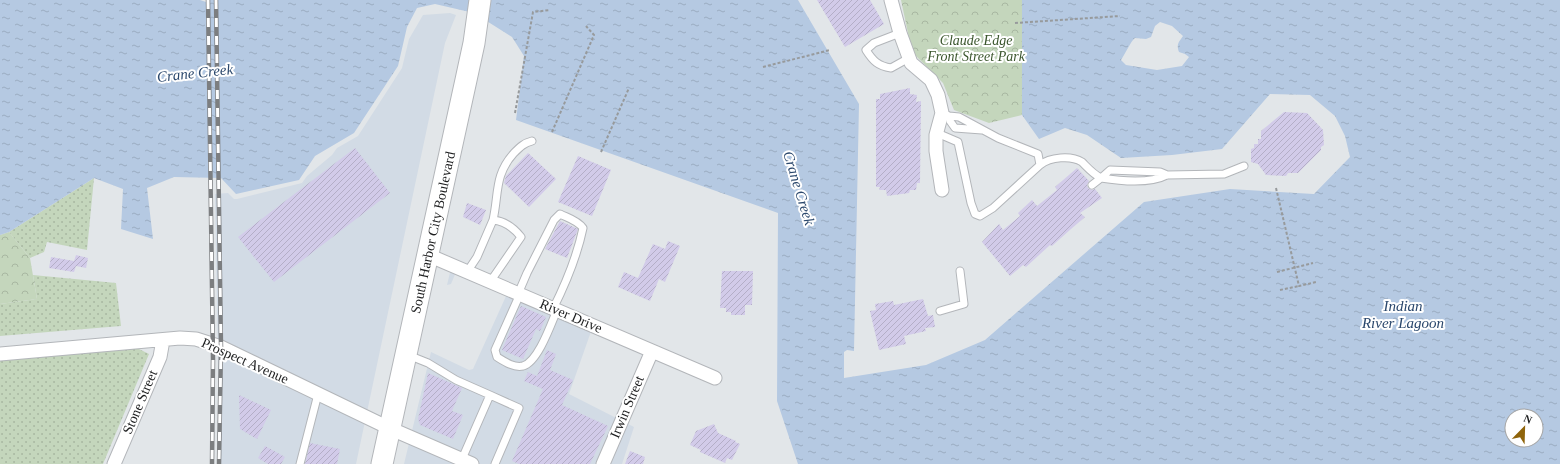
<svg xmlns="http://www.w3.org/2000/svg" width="1560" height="464" font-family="'Times New Roman',serif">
  <defs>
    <pattern id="grass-dots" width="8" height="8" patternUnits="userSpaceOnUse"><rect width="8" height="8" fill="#c4d6bc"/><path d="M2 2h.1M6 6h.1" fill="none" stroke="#a8b7a1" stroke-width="1.8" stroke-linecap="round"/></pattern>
    <pattern id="forest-crowns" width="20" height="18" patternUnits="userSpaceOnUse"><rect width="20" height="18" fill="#c4d6bc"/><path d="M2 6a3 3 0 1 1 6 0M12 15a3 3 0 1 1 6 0" fill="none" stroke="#a8b7a1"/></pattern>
    <pattern id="water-ripples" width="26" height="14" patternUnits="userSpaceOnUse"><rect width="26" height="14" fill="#b5c9e2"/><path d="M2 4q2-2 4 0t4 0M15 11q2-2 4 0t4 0" fill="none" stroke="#9bacc1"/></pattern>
    <pattern id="building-hatch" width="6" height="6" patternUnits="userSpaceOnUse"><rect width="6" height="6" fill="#d2cbe9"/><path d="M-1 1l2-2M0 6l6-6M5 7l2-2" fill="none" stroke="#b4aec7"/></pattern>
  </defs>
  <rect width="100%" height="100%" fill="#e2e6e9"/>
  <path fill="#d2dbe5" d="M450,13L456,15L445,43L356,464H218L219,413L215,194L228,193L234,199H237L302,183L307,176L332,155L337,148L358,136L402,68L409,39L423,15Z
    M453,260L594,323L569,394L634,427L622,464H404L431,352L469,370L473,369L507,294L456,272L451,284L447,285Z"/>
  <path fill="url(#grass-dots)" d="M94,178L87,250L47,242L44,252L30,258L9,232Z
    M33,275L116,283L121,326L0,336V304L37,299Z
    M137,348L149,354L103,464H0V360Z"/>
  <path fill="url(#forest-crowns)" d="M901,0H1027L1022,115L989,123L954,110L943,83L912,52Z
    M9,232L30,258L37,299L0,304V235Z"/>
  <path fill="url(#water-ripples)" fill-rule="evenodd" d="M0,0H200L206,2L208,0H798L859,104L854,351L847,350L844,352V378L926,365L985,340L1144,202L1230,189L1314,194L1350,157L1345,136L1335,116L1310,95L1270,94L1222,149L1172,155L1121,158L1087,135L1065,128L1039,139L1022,115V0H1560V464H798L777,401L778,213L516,120L524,56L512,37L474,13L435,4L417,8L407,27L398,66L354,133L315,156L299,180L236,194L221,178L174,177L147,188L153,239L121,229L123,189L94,178L9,232L0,235ZM1160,22L1172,26L1183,36C1179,42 1176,44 1179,52L1185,54L1189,57L1182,66L1157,70L1126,65L1121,60C1125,54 1131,41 1135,38L1146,39L1151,37L1155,26ZM1512,416H1536V440H1512Z"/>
  <path fill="url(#building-hatch)" d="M817,0H870L884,24L845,47Z
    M910,88V94L917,95L916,102L921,101L920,183H917L916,190H910L909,193L887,196L886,190H879L880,187H876V99H880V94Z
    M1284,112L1307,113L1323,130L1324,145L1321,147V150L1298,173H1288L1286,176L1266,175L1258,164L1251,162V149L1254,148V144H1258V139H1261V131Z
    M355,148L390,193L274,282L238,237Z
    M528,153L556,179L529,207L504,183L506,176Z
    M578,156L611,170L592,216L558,202Z
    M1077,168L1089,181L1087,185L1088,188L1092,190L1095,189L1102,198L1080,213L1085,217L1071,229L1052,246L1050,245L1026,267L1023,265L1010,276L982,242L999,224L1003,230L1020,216L1018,213L1032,200L1037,206L1057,190L1055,187Z
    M467,203L486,210L480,225L463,217Z
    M560,221L578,229L567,258L545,249Z
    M668,241L680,246L665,282L659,279L650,301L618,287L624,272L638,278L653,244L665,249Z
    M76,255L88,258L86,268L76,266L74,272L49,268L51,257L74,261Z
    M722,271H753L752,305H745V315H731V312H726V308H720Z
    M923,299L928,316L933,315L935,327L925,328L926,331L904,336L906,344L879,350L870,311L876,310L875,304L893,301L894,305Z
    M521,306L546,317L540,331L536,329L523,359L502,350Z
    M547,350L556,354L550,370L573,380L562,405L608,426L590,464H519L512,461L543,389L524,381L528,372L537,376Z
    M428,373L462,388L452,411L463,415L453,439L420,425L418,419Z
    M239,395L271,410L257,439L240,429Z
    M714,424L718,433L736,441L735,442L740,444L732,460L727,458L725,463L700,452L701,450L690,445L696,431Z
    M310,443L340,449L337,464H305Z
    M265,446L285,457L281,464H268L258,458Z
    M630,451L645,457L643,464H625Z"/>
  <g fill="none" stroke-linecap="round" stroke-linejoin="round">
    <defs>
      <path id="service" d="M900,33L874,43L866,50C873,61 878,66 891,68L909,58
        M949,116L950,121L955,128L982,130
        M937,133L958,142L971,203L975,214L980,216L993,208L1040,165L1038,154L998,138L959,117L949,116L942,113
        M1040,165C1050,157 1071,155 1082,162C1088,168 1093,174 1101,178L1092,185
        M1101,178C1120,181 1150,184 1167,175L1224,174L1244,166
        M1101,178L1110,170L1160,172L1167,175
        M493,220C499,194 494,175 514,153C520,147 524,143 532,141
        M467,272L477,257L493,220C505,221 513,227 521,237L490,282
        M518,294L527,273L554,220L560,214C568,218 577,220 583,228C577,257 566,283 553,309
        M520,294L495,350L497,357C505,362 514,368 523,366C538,362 551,324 557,310
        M940,311L964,304L960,271
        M408,355L428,363L456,380L490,395
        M462,459L490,395L519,408L495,464
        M300,464L318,394"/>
      <path id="minor" d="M891,0L900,33L911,63L931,80L938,95L942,113L936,135V151L942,190
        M428,255L715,378
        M0,354L180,338L196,339L221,347L389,428L472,464
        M114,464L160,357L163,340
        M603,464L652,351"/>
      <g id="primary">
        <path id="s1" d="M382,464L466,80L474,43L480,0"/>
      </g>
    </defs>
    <use href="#service" stroke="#b3b6ba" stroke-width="9"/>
    <use href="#minor" stroke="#b3b6ba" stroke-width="15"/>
    <use href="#primary" stroke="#b3b6ba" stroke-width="23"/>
    <path stroke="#979a9c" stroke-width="2" stroke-dasharray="3 2" stroke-linecap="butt" d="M1015,23L1120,16
      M763,67L830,50
      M515,113L533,12L550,10
      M552,132L594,35L586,26
      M601,152L629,88
      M1276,188L1299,286L1316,282
      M1277,272L1313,263
      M1280,290L1299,286"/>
    <use href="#service" stroke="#fff" stroke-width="7"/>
    <use href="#minor" stroke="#fff" stroke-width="13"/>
    <use href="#primary" stroke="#fff" stroke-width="21"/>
    <defs>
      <path id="rail" d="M208,0L213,359L212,464
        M216,0L221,347L219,464"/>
    </defs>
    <use href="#rail" stroke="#7c7e80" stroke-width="4.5"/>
    <use href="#rail" stroke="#fff" stroke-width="3" stroke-dasharray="9" stroke-linecap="butt"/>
  </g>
  <g text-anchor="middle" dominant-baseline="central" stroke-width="4" stroke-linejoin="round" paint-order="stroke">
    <g font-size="14" font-style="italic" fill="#3b562d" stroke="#fff">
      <text x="976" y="40">Claude Edge<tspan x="976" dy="16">Front Street Park</tspan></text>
    </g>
    <g font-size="14" fill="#1d1e1f" stroke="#fff">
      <text stroke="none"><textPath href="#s1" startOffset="237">South Harbor City Boulevard</textPath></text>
      <text transform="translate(571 316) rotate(23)">River Drive</text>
      <text transform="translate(245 361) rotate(24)">Prospect Avenue</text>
      <text transform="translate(140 402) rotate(-67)">Stone Street</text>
      <text transform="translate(627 407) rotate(-67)">Irwin Street</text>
    </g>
    <g font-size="15" font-style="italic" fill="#2a476c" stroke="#fff">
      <text transform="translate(195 73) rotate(-6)">Crane Creek</text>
      <text transform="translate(799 188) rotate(73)">Crane Creek</text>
      <text x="1403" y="306">Indian<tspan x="1403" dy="17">River Lagoon</tspan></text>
    </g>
  </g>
  <g transform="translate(1524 428) rotate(23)"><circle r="19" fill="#ffffff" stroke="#a5a5a5"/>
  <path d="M0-3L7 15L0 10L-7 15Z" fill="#8f640b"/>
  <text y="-6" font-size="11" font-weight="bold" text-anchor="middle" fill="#1d1e1f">N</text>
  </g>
</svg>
